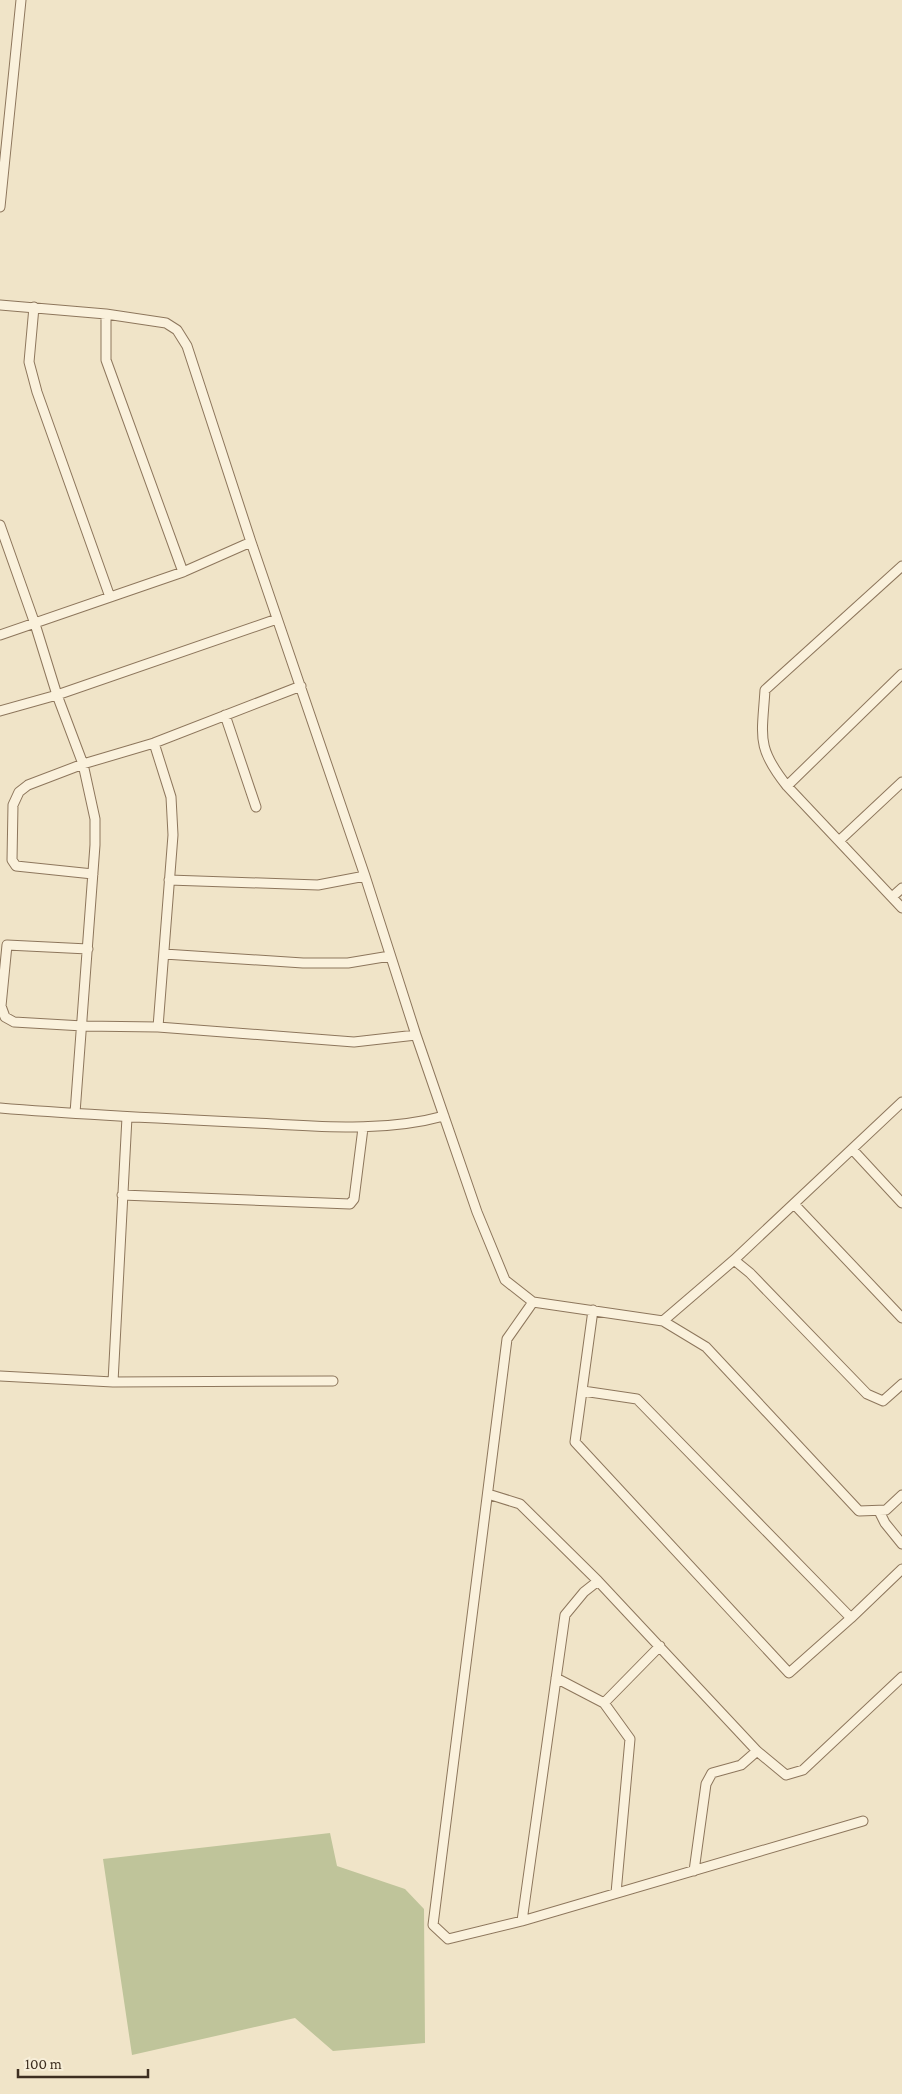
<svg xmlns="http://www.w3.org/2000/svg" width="902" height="2094" font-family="'Crimson Pro',serif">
  <rect width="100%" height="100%" fill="#f0e4c8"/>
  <path fill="#bfc49a" d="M330,1833L337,1866L405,1889L424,1909L425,2043L333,2051L295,2018L132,2055L103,1859Z"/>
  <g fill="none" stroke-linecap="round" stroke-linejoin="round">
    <defs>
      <path id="street" d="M0,207L21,0
        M0,305L106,314L166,323L177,330L187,346L251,542L365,876L416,1035L477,1212L505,1280L533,1302L663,1321L706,1347L859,1511L886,1510L902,1495
        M34,307L29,362L37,392L110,597
        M106,314V360L183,572
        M0,525L35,624L57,695L83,764L95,819V845L75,1113
        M902,566L765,690C762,737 756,747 787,786L902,908
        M0,635L183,572L251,542
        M0,711L57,695L277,619
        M225,715L256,807
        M154,743L171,797L173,835L158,1027
        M787,786L902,674
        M840,840L902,782
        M93,874L16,866L12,860L13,805L19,792L28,785L83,764L154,743L301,686
        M169,880L318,885L365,876
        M892,897L902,888
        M88,949L7,945L1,1006L5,1017L14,1022L83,1026L158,1027L354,1042L416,1035
        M164,954L303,963H348L390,956
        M0,1108C85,1115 170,1119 255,1123C318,1126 382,1133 444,1116
        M852,1149L902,1203
        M122,1195L350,1204L354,1199L363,1128
        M794,1204L902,1318
        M734,1260L750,1273L867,1394L883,1401L902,1384
        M533,1302L507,1339L433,1925L448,1939L522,1921L863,1821
        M593,1310L575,1442L789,1673L851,1618L902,1569
        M663,1321L734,1260L902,1102
        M0,1376L113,1382L333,1381
        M113,1382L127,1117
        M583,1391L637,1399L851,1618
        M488,1494L520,1504L598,1581L757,1751L786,1775L803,1770L902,1677
        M879,1511L885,1523L902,1544
        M556,1678L604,1703L630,1739L616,1893
        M604,1703L660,1646
        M694,1871L706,1784L712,1773L741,1765L757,1751
        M522,1921L565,1615L584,1592L598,1581"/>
    </defs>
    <use href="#street" stroke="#8d765c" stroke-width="11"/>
    <use href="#street" stroke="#faf1dc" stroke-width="9"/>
  </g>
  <path d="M18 2069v8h130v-8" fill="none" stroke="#3d2e20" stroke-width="2.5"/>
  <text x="25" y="2069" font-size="15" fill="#3d2e20" stroke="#f7eed8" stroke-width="4" paint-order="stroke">100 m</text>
</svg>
